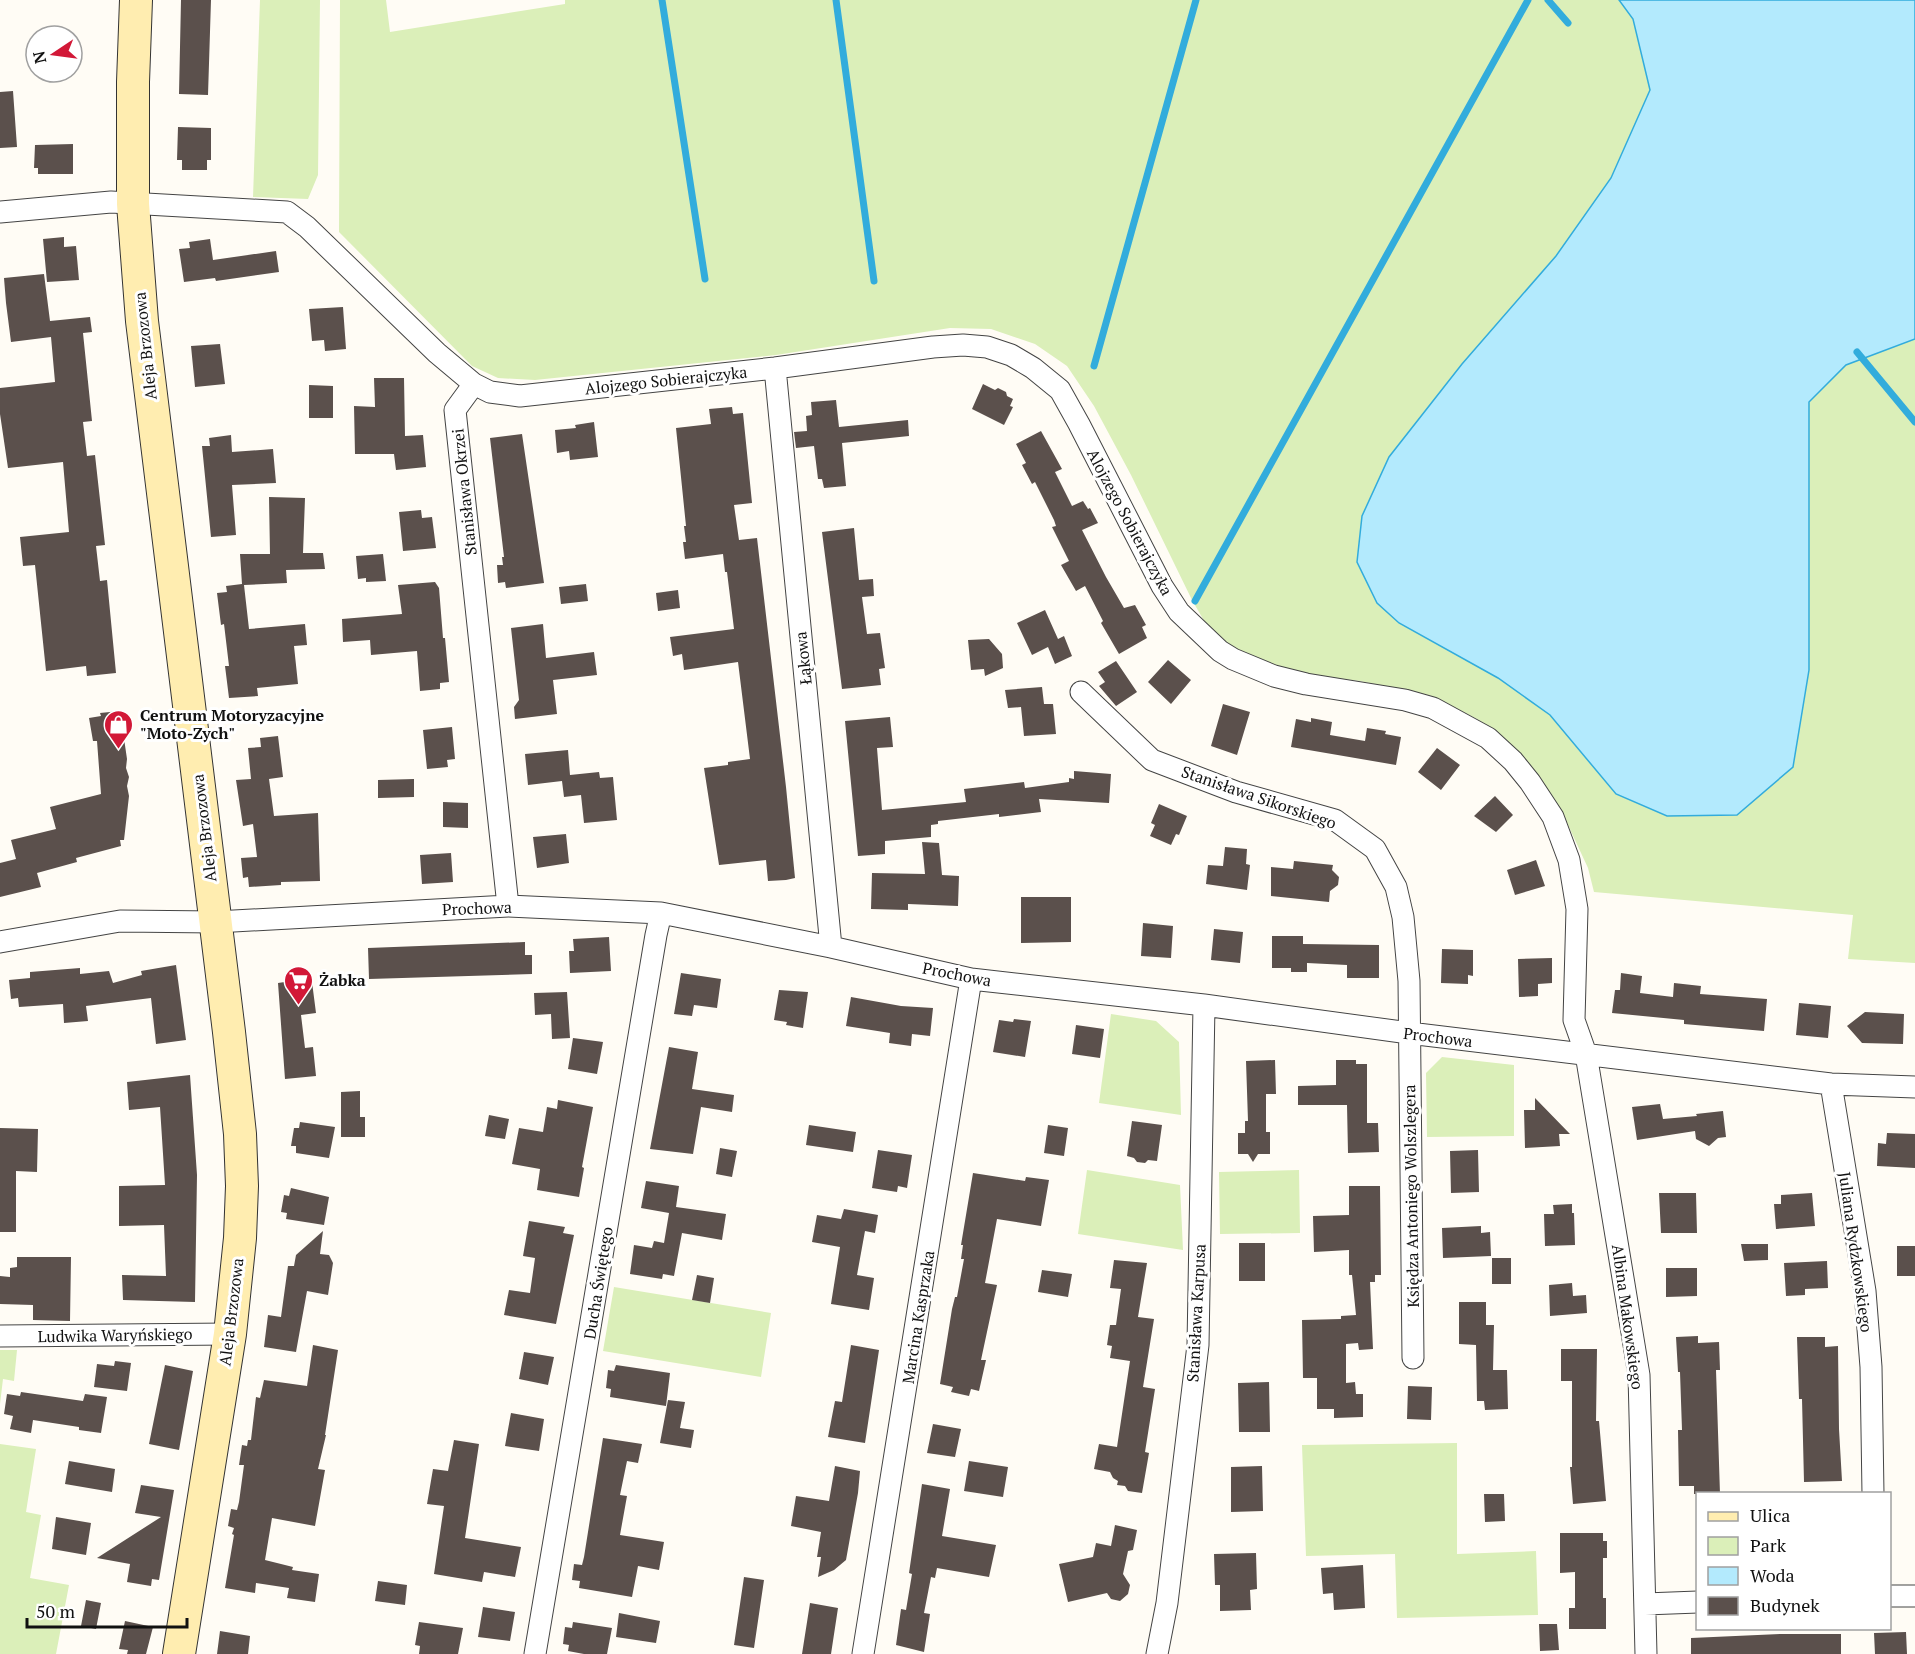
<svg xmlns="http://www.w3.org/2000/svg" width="1915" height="1654" font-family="'PT Serif',serif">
  <rect width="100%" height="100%" fill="#fffcf5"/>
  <path fill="#dbefb9" d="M260,0H320L318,175L308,199L253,197Z
    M340,0H386L390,32L565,4V0H1915V963L1848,959L1853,915L1594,892L1588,868L1562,812L1506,742L1477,719L1432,696L1360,681L1308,675L1268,664L1236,649L1210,631L1192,600L1131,475L1094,406L1067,366L1035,344L991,329L950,328L776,355L535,380L498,378L472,366L339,232Z
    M1111,1014L1156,1021L1179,1042L1181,1115L1099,1103Z
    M1442,1057L1514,1065V1136L1427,1137L1426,1073Z
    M1087,1170L1180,1185L1183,1250L1078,1234Z
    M1299,1170L1300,1233L1220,1234L1219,1172Z
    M614,1287L771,1313L761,1377L603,1351Z
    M0,1350H17L14,1381L3,1379L0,1404Z
    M1457,1443V1554L1536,1551L1538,1615L1397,1618L1395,1554L1306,1556L1302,1445Z
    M0,1444L36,1449L26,1512L41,1515L30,1578L69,1585L56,1654H0Z"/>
  <path fill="#b3eafd" stroke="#32acdc" stroke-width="1.5" d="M1619,0H1915V339L1846,365L1809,402V670L1793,767L1737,815L1667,816L1616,794L1550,715L1498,678L1399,623L1377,603L1357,562L1362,516L1389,457L1462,364L1556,256L1611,178L1650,90L1633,19Z"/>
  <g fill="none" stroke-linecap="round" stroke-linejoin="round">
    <path stroke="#32acdc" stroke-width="7" d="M662,0L705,279
      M836,0L874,281
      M1548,0L1568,23
      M1857,352L1915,422
      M1094,366L1196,0
      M1195,601L1528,0"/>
  </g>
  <path fill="#5b504c" d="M181,0H211L208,95L179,94Z
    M13,91L17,147L0,148V92Z
    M178,127L211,128V160H207V170H182V160H177Z
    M73,144V174H38V168H34L35,145Z
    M64,237V247L76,246L79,280L47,282L43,239Z
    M210,239L213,260L276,251L279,272L216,281L215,278L184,282L179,249L190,248L189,242Z
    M44,274L50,321L90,317L92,332L83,333L92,421L83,422L87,456L95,455L105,545L96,546L100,581L107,580L116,673L87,676L86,666L46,671L35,565L23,566L20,537L69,532L63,462L8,468L0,414V388L55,382L51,337L11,342L6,303L4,278Z
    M343,307L346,349L325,351L324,340L312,341L309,309Z
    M220,344L225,384L195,387L191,346Z
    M374,378H404L405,436L423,435L426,467L396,470L394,454H355L354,406L375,407Z
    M983,384L995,390L998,388L1006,392L1007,396L1013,399L1010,406L1013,407L1004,425L972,409Z
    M309,385L333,386V418H309Z
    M836,400L839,427L908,420L909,436L842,443L846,486L824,488L822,479H818L814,446L796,448L794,432L807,431L806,416L812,415L811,402Z
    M732,407L733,414L743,413L752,503L734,505L739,540L757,538L786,787L795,878L786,880L768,881L766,860L719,865L704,768L728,765V762L750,759L738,662L684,670L682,654L673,656L670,637L734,629L727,572H725L723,554L685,559L683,542H686L684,526H686L676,428L711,424L709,409Z
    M594,422L598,457L570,460L569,451L557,453L555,430L576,428L575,425Z
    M1041,431L1062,469L1055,472L1072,506L1083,501L1088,509L1090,508L1098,523L1082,530L1106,577L1124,608L1135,605L1146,625L1142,627L1147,638L1119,654L1101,623L1103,621L1085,586L1076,591L1061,565L1069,561L1052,527L1056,526L1054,520L1035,482L1032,484L1022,465L1026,463L1016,444Z
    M522,434L544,583L506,588L505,582L498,583L497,565H503L502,557H504L490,438Z
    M231,435L232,452L273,449L276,483L232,485L236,535L211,537L202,446H210L209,438Z
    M269,497L305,498L303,553H323L325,569L286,570L287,583L244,585L249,629L305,624L307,645L294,646L298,684L257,688L258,696L229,698L225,666H229L224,624L221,625L217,593L227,592L226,586L242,584L240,554H270Z
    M421,510L422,518L432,517L436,548L403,551L399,512Z
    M854,528L859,580L873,579L874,596L862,597L867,634L880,633L885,668L879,669L881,685L842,689L822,532Z
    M383,554L386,581L366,582V578L358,579L356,556Z
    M435,582L439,588L443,638H445L449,682L440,683V689L420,691L417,651L371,655L370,640L343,642L342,619L402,614L398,585Z
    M586,584L588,601L561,604L559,587Z
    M678,590L680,608L658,611L656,593Z
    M1045,610L1058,639L1064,636L1072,656L1055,664L1048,647L1032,655L1017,623Z
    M543,624L546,658L594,652L597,675L553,680L557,714L515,719L514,707L519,700L511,628Z
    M989,639L1002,654L1003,668L985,676L984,669L971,670L968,640Z
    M1168,660L1191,680L1171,704L1148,682Z
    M1116,661L1137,692L1116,706L1099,686L1105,682L1098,672Z
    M1042,687L1044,704H1053L1056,734L1024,736L1021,707L1008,708L1005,690Z
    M1223,704L1250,712L1237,755L1211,746Z
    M120,711L127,759L126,768L129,777L127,786L129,796L124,840H120L121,846L76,858L77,862L37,873L41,887L0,897V863L16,859L11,840L56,829L50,807L101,794L97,741H93L89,718L101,716L100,713Z
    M890,717L893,747L877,748L882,810L966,802L964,789L1024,782L1025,788L1069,782V778L1074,779V771L1111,774L1109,803L1039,799L1041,812L999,817V814L938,821V824L931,825V837L885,841V854L858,856L845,721Z
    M1311,718L1332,722L1330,735L1365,741L1367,728L1386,731L1385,734L1401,737L1396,765L1291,747L1296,719L1311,722Z
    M452,727L455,759L447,760L448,767L427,769L423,730Z
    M278,736L283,777L269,779L274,816L318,813L320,881L281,882V885L249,887L248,877L243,878L241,858L257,857L253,824L243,826L236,780L251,779L248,748L261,747L260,738Z
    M1437,748L1460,765L1441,790L1418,772Z
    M568,750L570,775L599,772L600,778L613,777L617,820L584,823L581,795L564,797L562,781L528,785L525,754Z
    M414,779V797L378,798V780Z
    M1495,796L1513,815L1496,832L1474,816Z
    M443,802L468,803V828L443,827Z
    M1159,804L1187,816L1179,835L1176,834L1171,845L1150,836L1155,825L1151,823Z
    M566,834L569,863L537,868L533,837Z
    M922,842L939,843L942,875L959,876L958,906L908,904V910L871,909L872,873L925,874Z
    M1225,847L1247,849L1246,864L1250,865L1247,890L1206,884L1208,865L1223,866Z
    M451,853L453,882L422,884L420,855Z
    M1536,860L1545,886L1515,895L1507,870Z
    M1294,861L1333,865L1332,870L1339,877L1338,885L1330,891L1329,902L1271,896V867L1293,869Z
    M1021,897H1071V942L1021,943Z
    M1143,923L1173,926L1171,958L1141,956Z
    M1214,929L1243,932L1240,963L1211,960Z
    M1272,936H1303V944L1379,945V978H1347V965L1307,963V972H1291V968H1272Z
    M609,937L611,971L570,973L569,951H574L573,939Z
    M525,942V955H532V974L369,979L368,948Z
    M1442,949L1473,950V976L1468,975V984L1441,983Z
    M1552,958V983L1538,984V996L1519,997L1518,959Z
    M176,965L186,1040L156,1044L151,998L86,1006L88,1021L64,1023L63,1004L19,1007L18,998L11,999L9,980L30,978V972L80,968V974L109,971L113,983L142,975L141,971Z
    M681,973L721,979L717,1008L694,1005L692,1016L674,1014Z
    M1621,973L1642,976L1640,993L1673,997L1674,983L1701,986L1700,994L1767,999L1764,1031L1684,1024V1020L1612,1013L1615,990H1620Z
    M298,980V983L312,982L316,1013L301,1015L305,1048L313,1047L316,1076L285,1079L278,983Z
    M779,990L808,992L803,1028L786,1025L787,1022L774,1020Z
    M567,992L570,1038L552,1039L551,1014L535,1015L534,993Z
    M851,997L901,1006L933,1008L930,1036L912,1034L911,1046L889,1043L890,1033L846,1026Z
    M1799,1003L1831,1006L1828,1038L1796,1035Z
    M1865,1012L1904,1014L1903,1044L1862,1043L1847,1026Z
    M1014,1019L1031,1021L1025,1057L993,1052L999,1020L1013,1022Z
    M1076,1025L1104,1029L1100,1058L1072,1054Z
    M573,1038L603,1042L597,1074L568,1069Z
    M669,1047L698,1052L692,1089L734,1095L732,1112L701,1107L693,1154L650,1149Z
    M1275,1060L1276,1094H1266V1132H1270V1154H1258L1253,1162L1248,1154H1238V1133H1245V1121H1248L1246,1061Z
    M1336,1060H1356V1064H1367V1123H1378L1379,1152L1348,1153L1347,1105H1298V1086L1336,1085Z
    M190,1075L197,1175L195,1302L123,1300L122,1275L166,1276L164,1225L119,1226V1186L165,1185L160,1107L129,1110L127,1082Z
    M360,1091V1117H365V1137H341V1092Z
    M1535,1098L1570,1134H1559L1560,1146L1525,1148L1524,1110H1535Z
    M558,1100L593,1107L582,1167L584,1168L579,1197L537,1190L540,1169L512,1164L519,1128L543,1132L547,1107L557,1109Z
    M1660,1104L1663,1119L1697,1116L1696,1114L1723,1111L1726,1137L1718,1138L1709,1146L1696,1139L1695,1131L1637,1140L1632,1107Z
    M489,1115L509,1119L505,1139L485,1136Z
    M1132,1121L1162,1125L1157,1161L1148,1160L1145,1163L1137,1162L1134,1158L1127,1156Z
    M300,1122L335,1127L329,1158L296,1153V1146H291L294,1128H299Z
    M809,1125L856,1132L853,1152L806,1145Z
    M1048,1125L1068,1128L1064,1156L1044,1153Z
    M0,1128L38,1129L37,1172L16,1171V1232H0Z
    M1887,1133L1915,1134V1168L1877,1166L1878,1143L1886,1144Z
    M720,1148L737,1151L732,1177L716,1174Z
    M878,1150L912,1155L907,1188L898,1186L897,1192L872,1188Z
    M1478,1150L1479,1192L1451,1193L1450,1151Z
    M973,1173L1025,1181L1026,1177L1049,1180L1041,1226L997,1219L985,1283L997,1285L981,1360H986L979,1391L971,1389L969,1396L951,1392L953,1387L940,1384L952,1309L955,1297H957L964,1259H961L963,1245H961Z
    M646,1181L679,1186L676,1207L726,1214L722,1240L682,1233L674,1276L663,1274L662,1279L630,1274L634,1245L652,1248L654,1241L664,1243L669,1213L641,1208Z
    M1349,1186H1380L1381,1275H1375V1282H1370L1373,1349L1359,1350L1358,1343L1346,1344V1383L1355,1382L1356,1394H1363V1417L1334,1418V1409H1317V1378H1303L1302,1320L1341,1319V1316L1356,1315L1352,1275H1349V1250L1314,1252L1313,1216L1349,1215Z
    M291,1188L329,1197L324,1225L286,1219L287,1213L281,1212L284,1195L289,1196Z
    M1659,1193H1696L1697,1233H1661Z
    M1812,1193L1815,1226L1776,1229L1774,1204H1781V1195Z
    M1572,1204V1213H1574L1575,1245L1545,1246L1544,1214H1554L1553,1205Z
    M844,1209L878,1215L875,1233L865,1231L857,1275L874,1278L869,1310L831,1304L840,1247L812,1242L817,1215L841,1219Z
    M529,1221L565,1227L563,1233L574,1235L556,1324L504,1315L509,1290L530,1293L535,1258L523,1256Z
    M1481,1226V1233L1490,1232L1491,1256L1443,1258L1442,1228Z
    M323,1231L320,1254L329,1255L333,1263L328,1295L307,1291L296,1352L264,1347L268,1315L281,1317L288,1266H294L296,1255Z
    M1239,1243H1265V1281H1239Z
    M1741,1244H1768V1260L1744,1261Z
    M1897,1246H1915V1276H1897Z
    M17,1257H71L70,1321L33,1320V1305L0,1304V1276L10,1277V1268L17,1267Z
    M1492,1258H1511V1284H1492Z
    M1114,1260L1147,1263L1138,1317L1154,1319L1143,1387L1155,1389L1145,1452L1149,1453L1142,1493L1128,1491L1125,1486L1117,1485L1118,1481L1113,1478L1110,1472L1094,1469L1099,1444L1117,1447L1130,1361L1110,1358L1112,1346L1107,1345L1110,1325H1116L1121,1289L1110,1288Z
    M1827,1261L1828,1288L1805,1289V1295L1786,1296L1784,1263Z
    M1666,1268H1697V1296L1666,1297Z
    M1042,1270L1072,1274L1068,1297L1038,1292Z
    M697,1275L714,1278L710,1303L692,1300Z
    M1572,1283L1573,1296L1586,1295L1587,1313L1550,1316L1549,1285Z
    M1459,1302H1486V1325H1494L1493,1370H1507L1508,1409L1485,1410L1484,1401H1477L1476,1345L1459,1344Z
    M1698,1336V1343L1719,1342L1720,1370H1716L1720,1494H1694V1486H1679L1678,1430H1682L1680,1372H1678L1676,1337Z
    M1797,1337H1825V1347L1838,1346L1839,1429L1842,1481L1804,1482L1802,1399H1799Z
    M313,1345L338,1350L325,1435H326L318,1469L325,1470L315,1526L272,1518L265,1560L293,1567L292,1570L319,1574L315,1602L287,1598L289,1588L256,1583L255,1593L225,1588L234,1535L232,1534L234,1528L228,1526L231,1509L237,1510L239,1502L244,1465H239L242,1445L247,1446L248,1440H251L256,1397L260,1398L264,1380L307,1386Z
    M851,1345L879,1350L865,1443L828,1437L835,1401L842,1402Z
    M1561,1349H1597L1596,1421H1599L1606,1501L1573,1504L1570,1467H1572V1381H1561Z
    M524,1352L554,1357L548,1385L519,1379Z
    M115,1361L131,1363L127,1391L94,1387L97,1364L114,1366Z
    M165,1365L193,1371L179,1450L149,1444Z
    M616,1365L670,1373L666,1406L610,1397L611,1389L606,1388L608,1370L614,1371Z
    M1269,1382L1270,1432H1239L1238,1383Z
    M1408,1386L1432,1387L1431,1420L1407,1419Z
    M21,1392L83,1401L85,1394L107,1397L101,1433L79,1430V1427L33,1420L31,1433L10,1429L13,1416L4,1414L7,1394L20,1396Z
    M668,1400L685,1402L680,1428L694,1430L691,1448L660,1443Z
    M511,1413L544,1419L539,1451L505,1446Z
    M933,1424L961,1429L955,1457L927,1453Z
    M603,1438L642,1444L638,1463L627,1461L620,1495L627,1496L620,1535L664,1542L659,1570L638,1566L632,1597L579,1588L580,1581L572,1580L574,1564L582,1565L584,1557Z
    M454,1440L479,1444L465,1538L521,1547L515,1577L484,1572L482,1582L434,1574L444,1506L427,1504L433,1469L448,1471Z
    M69,1461L115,1469L112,1492L65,1484Z
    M969,1461L1008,1467L1003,1497L964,1491Z
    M835,1466L860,1471L858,1493L846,1560L834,1570L818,1577L821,1557H817L821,1532L791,1526L796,1496L829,1501Z
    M1262,1466L1263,1511L1231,1512V1467Z
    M922,1484L950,1489L942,1536L996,1545L989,1577L937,1568L935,1578L931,1577L924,1613L930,1614L924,1652L896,1645L901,1609L906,1610L912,1574L909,1573Z
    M141,1485L174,1490L159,1580L152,1579L151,1586L127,1582L130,1564L97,1558L161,1517L135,1513Z
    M1484,1494H1504L1505,1521L1485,1522Z
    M56,1517L91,1523L86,1555L52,1549Z
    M1115,1525L1137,1530L1133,1550L1128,1551L1123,1574L1130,1585L1128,1594L1120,1601L1111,1599L1107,1593L1068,1602L1059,1564L1093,1557L1096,1543L1111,1546Z
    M1560,1533H1603V1541H1607V1558H1603V1598H1606V1629H1569V1608H1575V1572L1560,1573Z
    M1256,1553L1257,1589L1250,1590L1251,1610L1220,1611V1585H1215L1214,1554Z
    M1363,1565L1365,1608L1334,1610L1333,1593L1323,1594L1321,1568Z
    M744,1577L764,1580L754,1648L734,1645Z
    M378,1581L407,1585L405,1605L375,1601Z
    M86,1600L101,1603L96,1629L81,1626Z
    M810,1603L838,1608L831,1654H802Z
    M483,1607L515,1612L510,1641L478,1637Z
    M619,1613L660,1621L656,1643L616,1637Z
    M125,1621L153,1627L146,1654H127L128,1650L119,1649Z
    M419,1622L463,1628L458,1654H419L420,1646L415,1645Z
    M573,1622L612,1628L607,1654H584L568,1651L569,1645L563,1644L565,1627L572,1628Z
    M1539,1624H1557L1559,1650L1540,1651Z
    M220,1631L250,1636L248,1654H217Z
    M1906,1632L1907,1654H1875L1874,1633Z
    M1780,1634H1841V1654H1691V1638Z"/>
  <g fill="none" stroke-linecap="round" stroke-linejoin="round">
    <defs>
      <path id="street" d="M0,212L111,202L287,212L307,227L437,353L474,384L490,392L520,396L775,368L933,347L963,345L987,347L1011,355L1033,368L1060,390L1079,424L1162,586L1179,612L1220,651L1233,659L1274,676L1306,684L1405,700L1433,708L1488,738L1513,761L1530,782L1553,817L1569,860L1577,909L1574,1020L1586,1054L1639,1375L1646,1654
        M775,368L831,947
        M474,384L455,410L508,906
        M1081,692L1152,760L1236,792L1335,820L1375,849L1396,887L1403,917L1409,981L1413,1358
        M0,942L120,921L216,922L508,906L661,913L831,947L971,979L1204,1005L1409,1033L1831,1084L1915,1087
        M1831,1084L1865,1291L1871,1367L1873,1494
        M0,1336L230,1334
        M1890,1596H1915
        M1645,1604L1698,1602
        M535,1654L656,935L661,913
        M863,1654L971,979
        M1157,1654L1167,1603L1198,1345L1204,1005"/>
      <path id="secondary" d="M136,0L133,82V204L142,321L229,1032L240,1134L242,1186L240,1238L230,1334L179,1654"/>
    </defs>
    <use href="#street" stroke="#444" stroke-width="23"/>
    <use href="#secondary" stroke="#333" stroke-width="34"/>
    <use href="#street" stroke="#fff" stroke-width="21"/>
    <use href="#secondary" stroke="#ffedb0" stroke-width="32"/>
  </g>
  <defs>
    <symbol id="shop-pin" viewBox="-11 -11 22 30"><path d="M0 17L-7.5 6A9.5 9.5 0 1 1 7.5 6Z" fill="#d21837" stroke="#fff"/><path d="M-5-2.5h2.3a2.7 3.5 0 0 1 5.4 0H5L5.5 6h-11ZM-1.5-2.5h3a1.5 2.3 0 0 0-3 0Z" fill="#fff"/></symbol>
    <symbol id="supermarket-pin" viewBox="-11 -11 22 30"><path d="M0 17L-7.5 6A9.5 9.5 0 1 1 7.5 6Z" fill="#d21837" stroke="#fff"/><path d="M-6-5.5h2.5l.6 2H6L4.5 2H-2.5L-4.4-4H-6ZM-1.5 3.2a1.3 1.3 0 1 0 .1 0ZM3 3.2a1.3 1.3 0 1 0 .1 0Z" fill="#fff"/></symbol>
  </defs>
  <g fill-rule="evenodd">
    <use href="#shop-pin" x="102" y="708" width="33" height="45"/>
    <use href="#supermarket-pin" x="282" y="964" width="33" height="45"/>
  </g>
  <g text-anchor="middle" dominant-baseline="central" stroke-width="6" stroke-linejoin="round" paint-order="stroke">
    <g font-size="16" fill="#111" stroke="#fff">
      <text transform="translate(145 346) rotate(-96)">Aleja Brzozowa</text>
      <text transform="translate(666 380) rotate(-6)">Alojzego Sobierajczyka</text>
      <text transform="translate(464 492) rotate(-96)">Stanisława Okrzei</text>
      <text transform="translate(1130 522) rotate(62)">Alojzego Sobierajczyka</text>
      <text transform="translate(803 658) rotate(-96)">Łąkowa</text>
      <text transform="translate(1259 797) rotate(19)">Stanisława Sikorskiego</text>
      <text transform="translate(204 828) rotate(-97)">Aleja Brzozowa</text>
      <text transform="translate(477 908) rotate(-2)">Prochowa</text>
      <text transform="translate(957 974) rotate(11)">Prochowa</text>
      <text transform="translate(1438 1037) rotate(7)">Prochowa</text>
      <text transform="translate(1411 1196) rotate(-91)">Księdza Antoniego Wolszlegera</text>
      <text transform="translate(1856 1252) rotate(82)">Juliana Rydzkowskiego</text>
      <text transform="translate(598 1283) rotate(-81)">Ducha Świętego</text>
      <text transform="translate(231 1312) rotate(-83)">Aleja Brzozowa</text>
      <text transform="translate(1196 1313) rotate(-87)">Stanisława Karpusa</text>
      <text transform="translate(918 1317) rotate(-81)">Marcina Kasprzaka</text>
      <text transform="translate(1628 1317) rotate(82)">Albina Makowskiego</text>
      <text transform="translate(115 1335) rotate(-1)">Ludwika Waryńskiego</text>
    </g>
    <g font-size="16" font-weight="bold" fill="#111" stroke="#fff" text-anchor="start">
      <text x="140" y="715">Centrum Motoryzacyjne<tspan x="140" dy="18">"Moto-Zych"</tspan></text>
      <text x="319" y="980">Żabka</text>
    </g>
  </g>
  <rect x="1696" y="1492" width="195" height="138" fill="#ffffff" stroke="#a0a0a0" stroke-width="1.5"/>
  <rect x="1708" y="1512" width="30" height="9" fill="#ffedb0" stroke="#a0a0a0" stroke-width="1.5"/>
  <text x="1750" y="1522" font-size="18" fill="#111111">Ulica</text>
  <rect x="1708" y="1537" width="30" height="18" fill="#dbefb9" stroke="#a0a0a0" stroke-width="1.5"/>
  <text x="1750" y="1552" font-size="18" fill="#111111">Park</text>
  <rect x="1708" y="1567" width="30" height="18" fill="#b3eafd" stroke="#a0a0a0" stroke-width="1.5"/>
  <text x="1750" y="1582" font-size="18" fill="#111111">Woda</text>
  <rect x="1708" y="1597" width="30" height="18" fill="#5b504c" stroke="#a0a0a0" stroke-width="1.5"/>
  <text x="1750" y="1612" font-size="18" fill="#111111">Budynek</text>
  <g transform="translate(54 54) rotate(257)"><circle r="28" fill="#ffffff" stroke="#a0a0a0" stroke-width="1.5"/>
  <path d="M0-4.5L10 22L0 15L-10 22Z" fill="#d21837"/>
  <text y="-9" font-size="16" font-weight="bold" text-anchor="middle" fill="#111111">N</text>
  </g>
  <path d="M27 1618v9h160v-9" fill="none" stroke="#111111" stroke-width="3"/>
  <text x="36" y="1618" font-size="18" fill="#111111" stroke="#ffffff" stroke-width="4.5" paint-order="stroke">50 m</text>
</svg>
